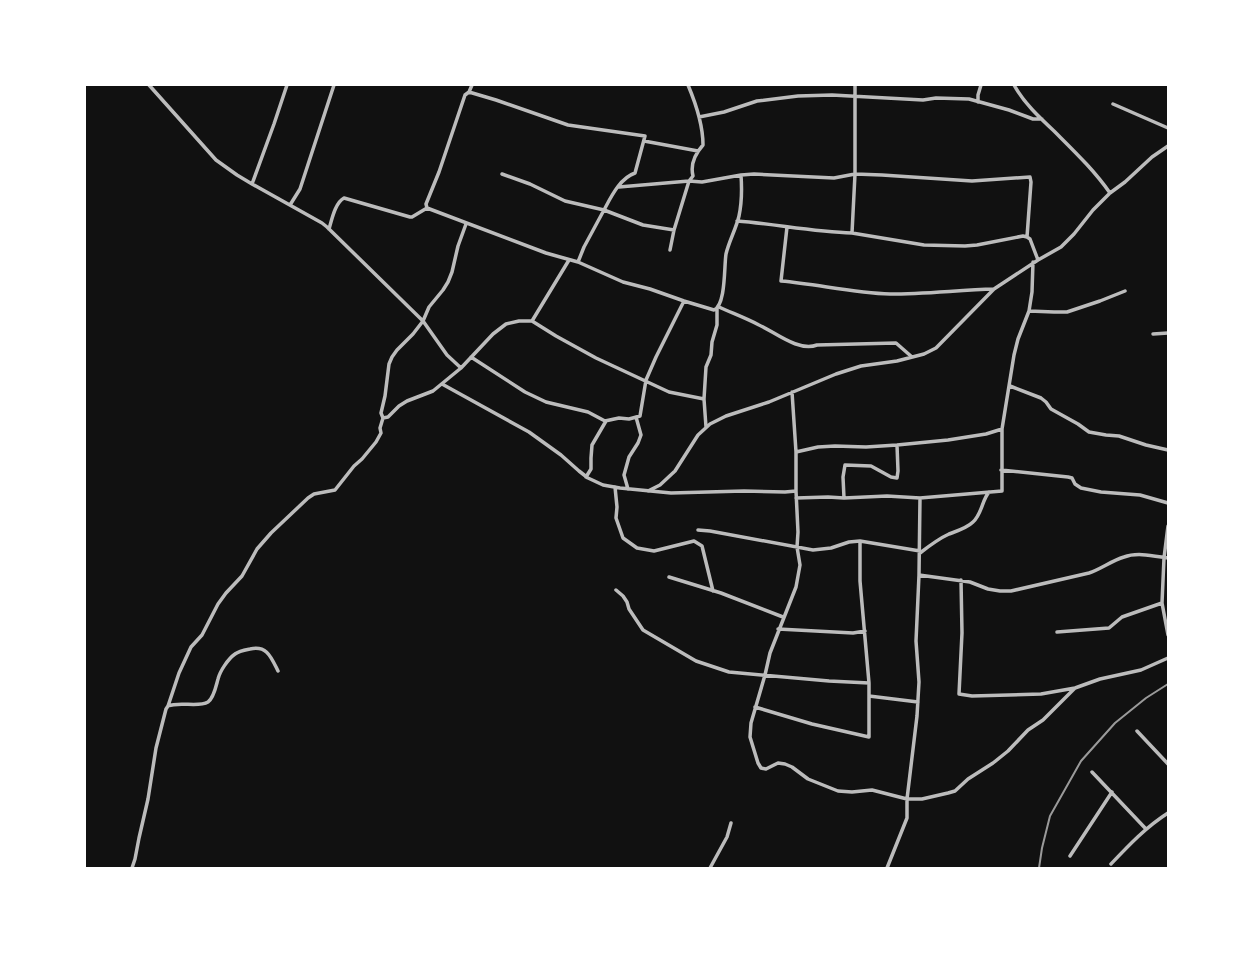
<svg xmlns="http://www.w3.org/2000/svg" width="1253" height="953" font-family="'Source Serif 4',serif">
  <rect width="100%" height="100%" fill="#111"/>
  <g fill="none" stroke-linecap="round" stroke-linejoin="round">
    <path stroke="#bcbcbc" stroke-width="3.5" d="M149,85L216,160L237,175L252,184L322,223L327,227L423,321L447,355L461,368
      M472,85L469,92L465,95L439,172L426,204L427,208L546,253L578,262L623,282L650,289L684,301L714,310C726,305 724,266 726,254C729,241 736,229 739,216C742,202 742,189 741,175
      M855,85V174L852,233L924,245L965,246L977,245L1023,236L1027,237L1030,239L1038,260L1061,247L1074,234L1093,210L1110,193L1125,182L1152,157L1168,146
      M1014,85C1024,103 1039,117 1054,131C1074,151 1094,170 1110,193
      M469,92L496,100L568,125L645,136L635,173C620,178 611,197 604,210L565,201L530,184L502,174
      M978,102V95L981,85
      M1113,104L1168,128
      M699,117L724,112L757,101L798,96L832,95L923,100L936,98L969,99L1009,110L1033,119H1042
      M644,141L698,151
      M252,184L274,124L287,85
      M619,187L689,181L702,182L741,175L754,174L834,178L855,174L882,175L972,181L1030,177L1031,182L1027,237
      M290,205L300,189L334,85
      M737,221C776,224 813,232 852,233
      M787,227L781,281C817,284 853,293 890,294C925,294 959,290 994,289
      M329,229C332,219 335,203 344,198L410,217H412L427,208
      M670,250L674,230L689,181L693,176C690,164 695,154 703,145C703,125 696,104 688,85
      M578,262L584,247L604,210L643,225L674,230
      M719,307C732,313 746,318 759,325C775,332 798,352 817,345L896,343L912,357
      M1029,311L1054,312H1067L1100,301L1125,291
      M532,321L556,336L596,358L669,392L704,399L706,427
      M1153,334L1168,333
      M471,357L525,392L546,402L588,412L605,421L619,418L629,419L640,416L646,380L656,357L684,301
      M442,384L529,432L561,455L579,471L588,478L603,485L620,488L671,493L744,491L785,492L796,491
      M1010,386L1041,398L1046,402L1051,409L1078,424L1089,432L1106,435L1119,436L1146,445L1168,450
      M792,392L796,452V491L798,532L797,547L800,565L796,587L770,653L765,675L751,723L750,737L758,763L761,768L766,769L778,763L785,764L792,767L808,779L838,791L852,792L872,790L907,799H922L948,793L955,791L968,779L993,763L1008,751L1028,730L1043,720L1075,688
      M704,399L706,367L711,355L712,342L717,325V309
      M383,418L388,417L399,406L407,401L433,391L461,368L493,334L506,324L519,321H532L569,260
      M796,452L818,447L835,446L866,447L897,445L948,440L986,434L1002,429
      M1001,470L1068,477L1072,478L1075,484L1081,488L1101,492L1140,495L1168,503
      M586,477L591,469V458L592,445L606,421
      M615,487L617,507L616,518L623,538L637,548L654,551L694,541L702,546L713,591
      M628,489L624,475L629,457L638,443L641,435L636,417
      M648,491L660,485L675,471L698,435L710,424L726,416L769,402L836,374L861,366L897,361L924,354L936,348L994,289L1038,260
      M796,498L828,497L844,498L887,496L920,498L1002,491V429L1014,355L1018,339L1029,311L1032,292L1033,262
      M844,498L843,477L845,465L871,466L891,477L897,478L898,471L897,445
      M698,530L710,531L813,550L831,548L849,542L860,541L920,551
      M860,541V581L869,683
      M920,553C929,546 938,539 949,534C957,531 967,528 973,522C982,514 982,500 989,492
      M919,575L970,582L988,589L1000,591H1011L1089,573C1101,569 1111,561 1124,557C1137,552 1154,556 1168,558
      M669,577L721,593L783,617
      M961,580L962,633L959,694L972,696L1041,694L1075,688L1100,679L1141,670L1168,658
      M616,590L623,596L627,602L629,609L643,630L696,661L729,672L829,681L869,683V737L812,724L755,707
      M1162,603L1168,635
      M778,629L853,633L865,631
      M1057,632L1109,628L1122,617L1162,603L1164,558L1168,526
      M869,696L918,702
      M168,706L179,673L191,647L202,635L218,604L226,593L242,576L257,549L271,533L308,498L314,494L335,490L354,466L362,459L376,442L381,433L380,428L383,418L381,413L385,396L389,364L392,357L397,350L413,334L423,321L429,307L443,290L448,282L452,272L458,246L466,224
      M1137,731L1168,764
      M1092,772L1146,829
      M1070,856L1112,792
      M1111,864C1129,845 1146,827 1168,813
      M132,868L135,859L139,838L148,799L156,748L166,709L168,706C180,701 198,708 208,702C214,698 216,686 218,679C220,671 228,659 235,654C239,651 245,650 250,649C267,645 271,657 278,671
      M710,868L727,837L731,823
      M887,868L907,818V799L917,716L919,682L916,641L919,575L920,498"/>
    <path stroke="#9a9a9a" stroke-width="2" d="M1039,868L1042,848L1050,816L1081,761L1115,723L1146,698L1168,684"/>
  </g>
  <rect width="1253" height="953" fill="none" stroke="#ffffff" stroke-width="172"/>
</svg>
